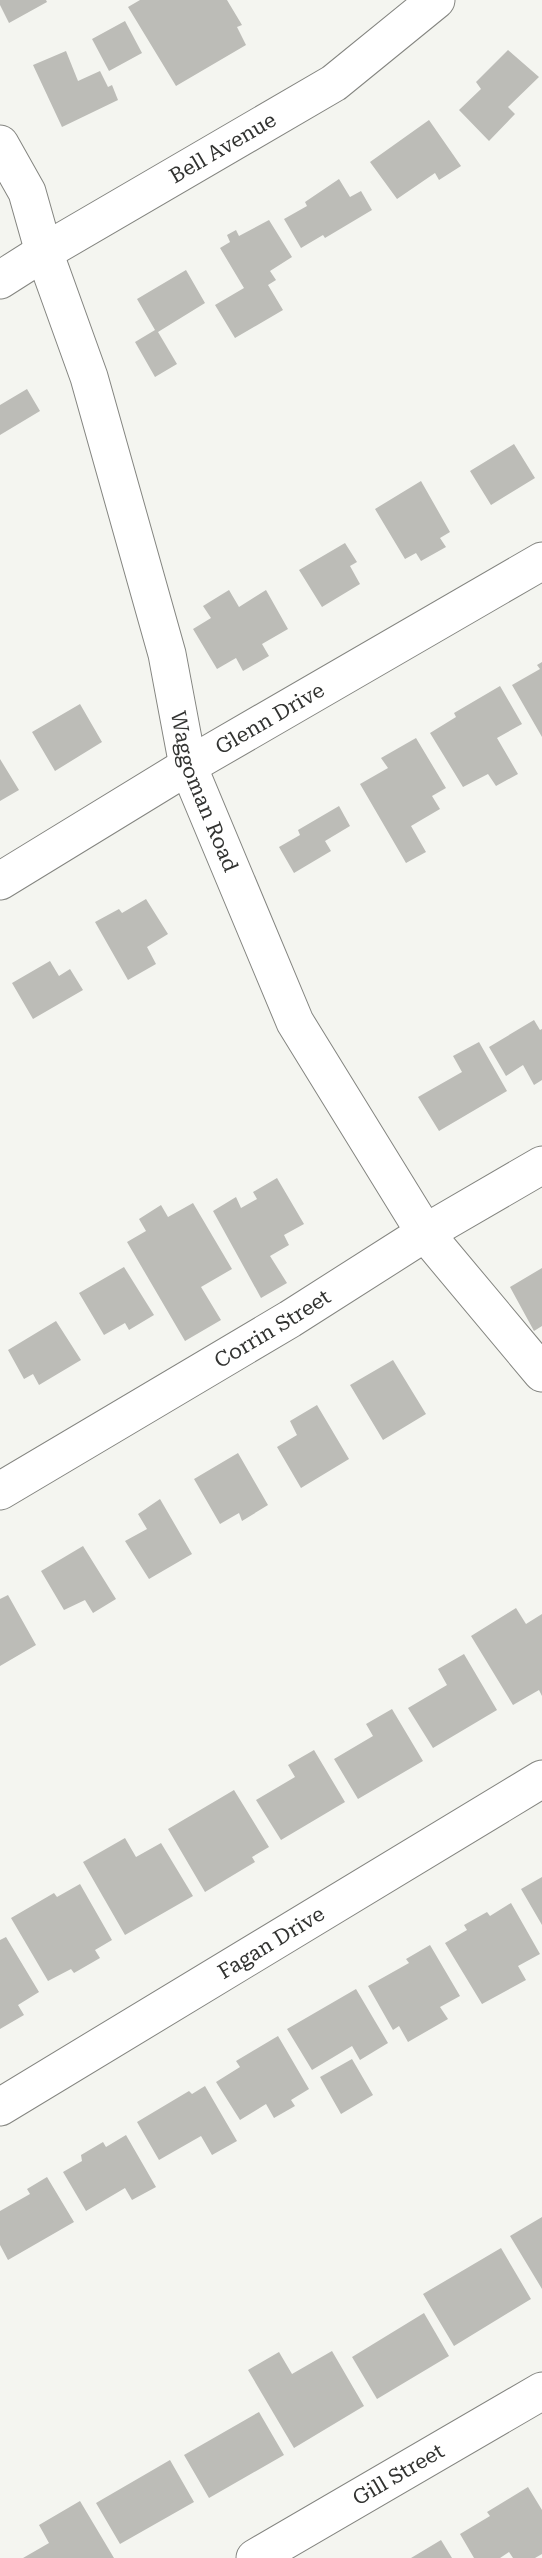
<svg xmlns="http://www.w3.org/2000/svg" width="542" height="2558" font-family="'Roboto Serif',serif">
  <rect width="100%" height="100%" fill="#f4f5f0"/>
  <path fill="#bcbcb7" d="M0,0H46L47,2L9,23L0,5Z
    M140,0H227L242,25L237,27L246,45L176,86L128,7Z
    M125,21L142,53L109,71L92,39Z
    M508,50L539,77L508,107L515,114L489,141L459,110L481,89L476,82Z
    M66,51L78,81L100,71L108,87L112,85L118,100L62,127L33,65Z
    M429,120L461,166L439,180L435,173L397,199L370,162Z
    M339,179L350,197L361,191L372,210L325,238L323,235L301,248L284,219L307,206L305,202Z
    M269,220L292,257L270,271L276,280L268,285L283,310L235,338L215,305L244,288L220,248L230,242L227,235L236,230L239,236Z
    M186,270L205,303L158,332L177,364L155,377L135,342L155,330L137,299Z
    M27,389L40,411L0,435V405Z
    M514,444L535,478L491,505L470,471Z
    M421,481L450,532L440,538L446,547L421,561L416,553L405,559L375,509Z
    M345,543L357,562L350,566L360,584L322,607L299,570Z
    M229,590L239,607L266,590L288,629L262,644L269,656L243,671L236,658L217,669L193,629L211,618L203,606Z
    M542,662V737L512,685L540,669L537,665Z
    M500,686L522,724L497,738L518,774L496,786L488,774L463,787L430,733L456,717L454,713Z
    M80,704L102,742L55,771L32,732Z
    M416,738L446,788L432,796L440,809L411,826L426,852L406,863L360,784L388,768L381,758Z
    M0,759L19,790L0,801Z
    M339,806L350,826L325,841L331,851L294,873L279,847L300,835L298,830Z
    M146,899L168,934L147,947L156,964L128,980L95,922L119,909L122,913Z
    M50,961L59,976L70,969L83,990L33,1019L12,983Z
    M534,1020L540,1030L542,1029V1080L534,1085L523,1065L506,1076L489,1047Z
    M479,1042L507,1091L439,1131L418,1097L462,1072L453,1056Z
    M277,1178L304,1224L284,1235L289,1245L270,1256L287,1283L261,1298L213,1211L236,1197L241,1208L257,1199L253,1192Z
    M193,1203L232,1269L201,1287L221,1320L185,1341L127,1242L146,1231L139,1219L161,1205L168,1217Z
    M124,1267L154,1315L129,1330L125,1323L104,1335L79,1293Z
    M542,1268V1326L534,1331L510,1287Z
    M56,1321L81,1360L39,1385L33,1374L24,1379L8,1350Z
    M393,1360L426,1414L383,1440L350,1385Z
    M317,1405L349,1459L301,1488L277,1447L297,1435L290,1421Z
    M238,1453L268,1505L242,1521L239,1513L220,1524L194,1479Z
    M160,1499L192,1554L149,1579L125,1541L147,1529L138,1514Z
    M83,1546L116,1599L93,1613L85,1600L64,1610L41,1571Z
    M8,1595L36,1645L0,1666V1599Z
    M516,1608L526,1624L542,1614V1696L539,1690L513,1705L471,1636Z
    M464,1654L497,1710L433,1748L408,1708L447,1685L438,1669Z
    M392,1709L423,1761L358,1799L334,1759L373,1736L366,1724Z
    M314,1750L345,1802L281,1840L256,1800L295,1777L288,1765Z
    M234,1790L269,1847L252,1857L255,1862L205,1892L168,1829Z
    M125,1838L136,1857L161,1843L193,1896L125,1935L83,1862Z
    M542,1877V1925L521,1889Z
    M80,1884L112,1940L95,1950L100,1958L74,1973L71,1969L48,1981L11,1918L54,1893L57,1897Z
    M511,1903L540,1954L518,1966L526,1980L482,2004L445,1943L467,1930L464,1925L487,1912L490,1916Z
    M6,1937L39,1992L18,2005L24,2015L0,2029V1940Z
    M430,1945L460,1996L440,2007L448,2019L408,2042L399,2026L393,2030L368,1986L409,1963L406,1959Z
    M356,1989L388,2043L360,2060L352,2046L312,2070L287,2029Z
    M278,2036L309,2089L291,2100L295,2106L274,2118L266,2104L240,2120L216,2082L240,2067L236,2061Z
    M352,2059L373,2095L341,2114L320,2077Z
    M205,2086L237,2141L212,2155L201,2136L159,2160L137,2122L189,2091L192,2094Z
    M126,2135L156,2187L132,2200L125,2188L86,2211L63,2172L82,2161L81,2155L103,2142L106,2147Z
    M47,2177L74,2222L8,2260L0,2245V2211L30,2194L27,2189Z
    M542,2217V2289L510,2236Z
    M501,2248L531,2299L454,2346L423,2294Z
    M424,2313L449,2356L377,2399L352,2357Z
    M332,2351L364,2406L294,2448L248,2370L279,2352L292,2374Z
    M259,2412L284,2455L209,2498L184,2455Z
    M170,2460L194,2502L120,2544L96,2503Z
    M528,2487L542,2510V2554L535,2558H513L509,2552L500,2558H474L460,2534L490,2516L487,2512Z
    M80,2501L114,2558H23L49,2543L39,2525Z
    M441,2540L452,2558H411Z"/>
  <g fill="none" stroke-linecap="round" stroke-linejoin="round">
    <defs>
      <g id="street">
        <path id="s1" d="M0,144L27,192L44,252L89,377L167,654L188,766L295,1022L425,1233L542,1373"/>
        <path id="s2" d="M0,280L44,252L334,83L436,0"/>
        <path id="s3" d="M0,881L188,766L542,561"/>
        <path id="s4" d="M0,1491L290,1319L425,1233L542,1165"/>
        <path id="s5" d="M0,2107L542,1779"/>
        <path id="s6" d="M255,2558L542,2391"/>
      </g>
    </defs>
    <use href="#street" stroke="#848580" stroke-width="39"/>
    <use href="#street" stroke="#fff" stroke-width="37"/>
  </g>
  <g text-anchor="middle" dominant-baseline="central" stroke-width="5" stroke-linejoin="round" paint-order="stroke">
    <g font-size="21" fill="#323331" stroke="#f4f5f0">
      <text stroke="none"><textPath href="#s2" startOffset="259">Bell Avenue</textPath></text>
      <text stroke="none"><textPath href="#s3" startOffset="315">Glenn Drive</textPath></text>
      <text stroke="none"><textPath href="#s1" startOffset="681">Waggoman Road</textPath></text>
      <text stroke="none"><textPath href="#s4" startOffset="317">Corrin Street</textPath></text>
      <text stroke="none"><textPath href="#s5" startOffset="317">Fagan Drive</textPath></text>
      <text stroke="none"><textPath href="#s6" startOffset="166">Gill Street</textPath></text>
    </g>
  </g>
</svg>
